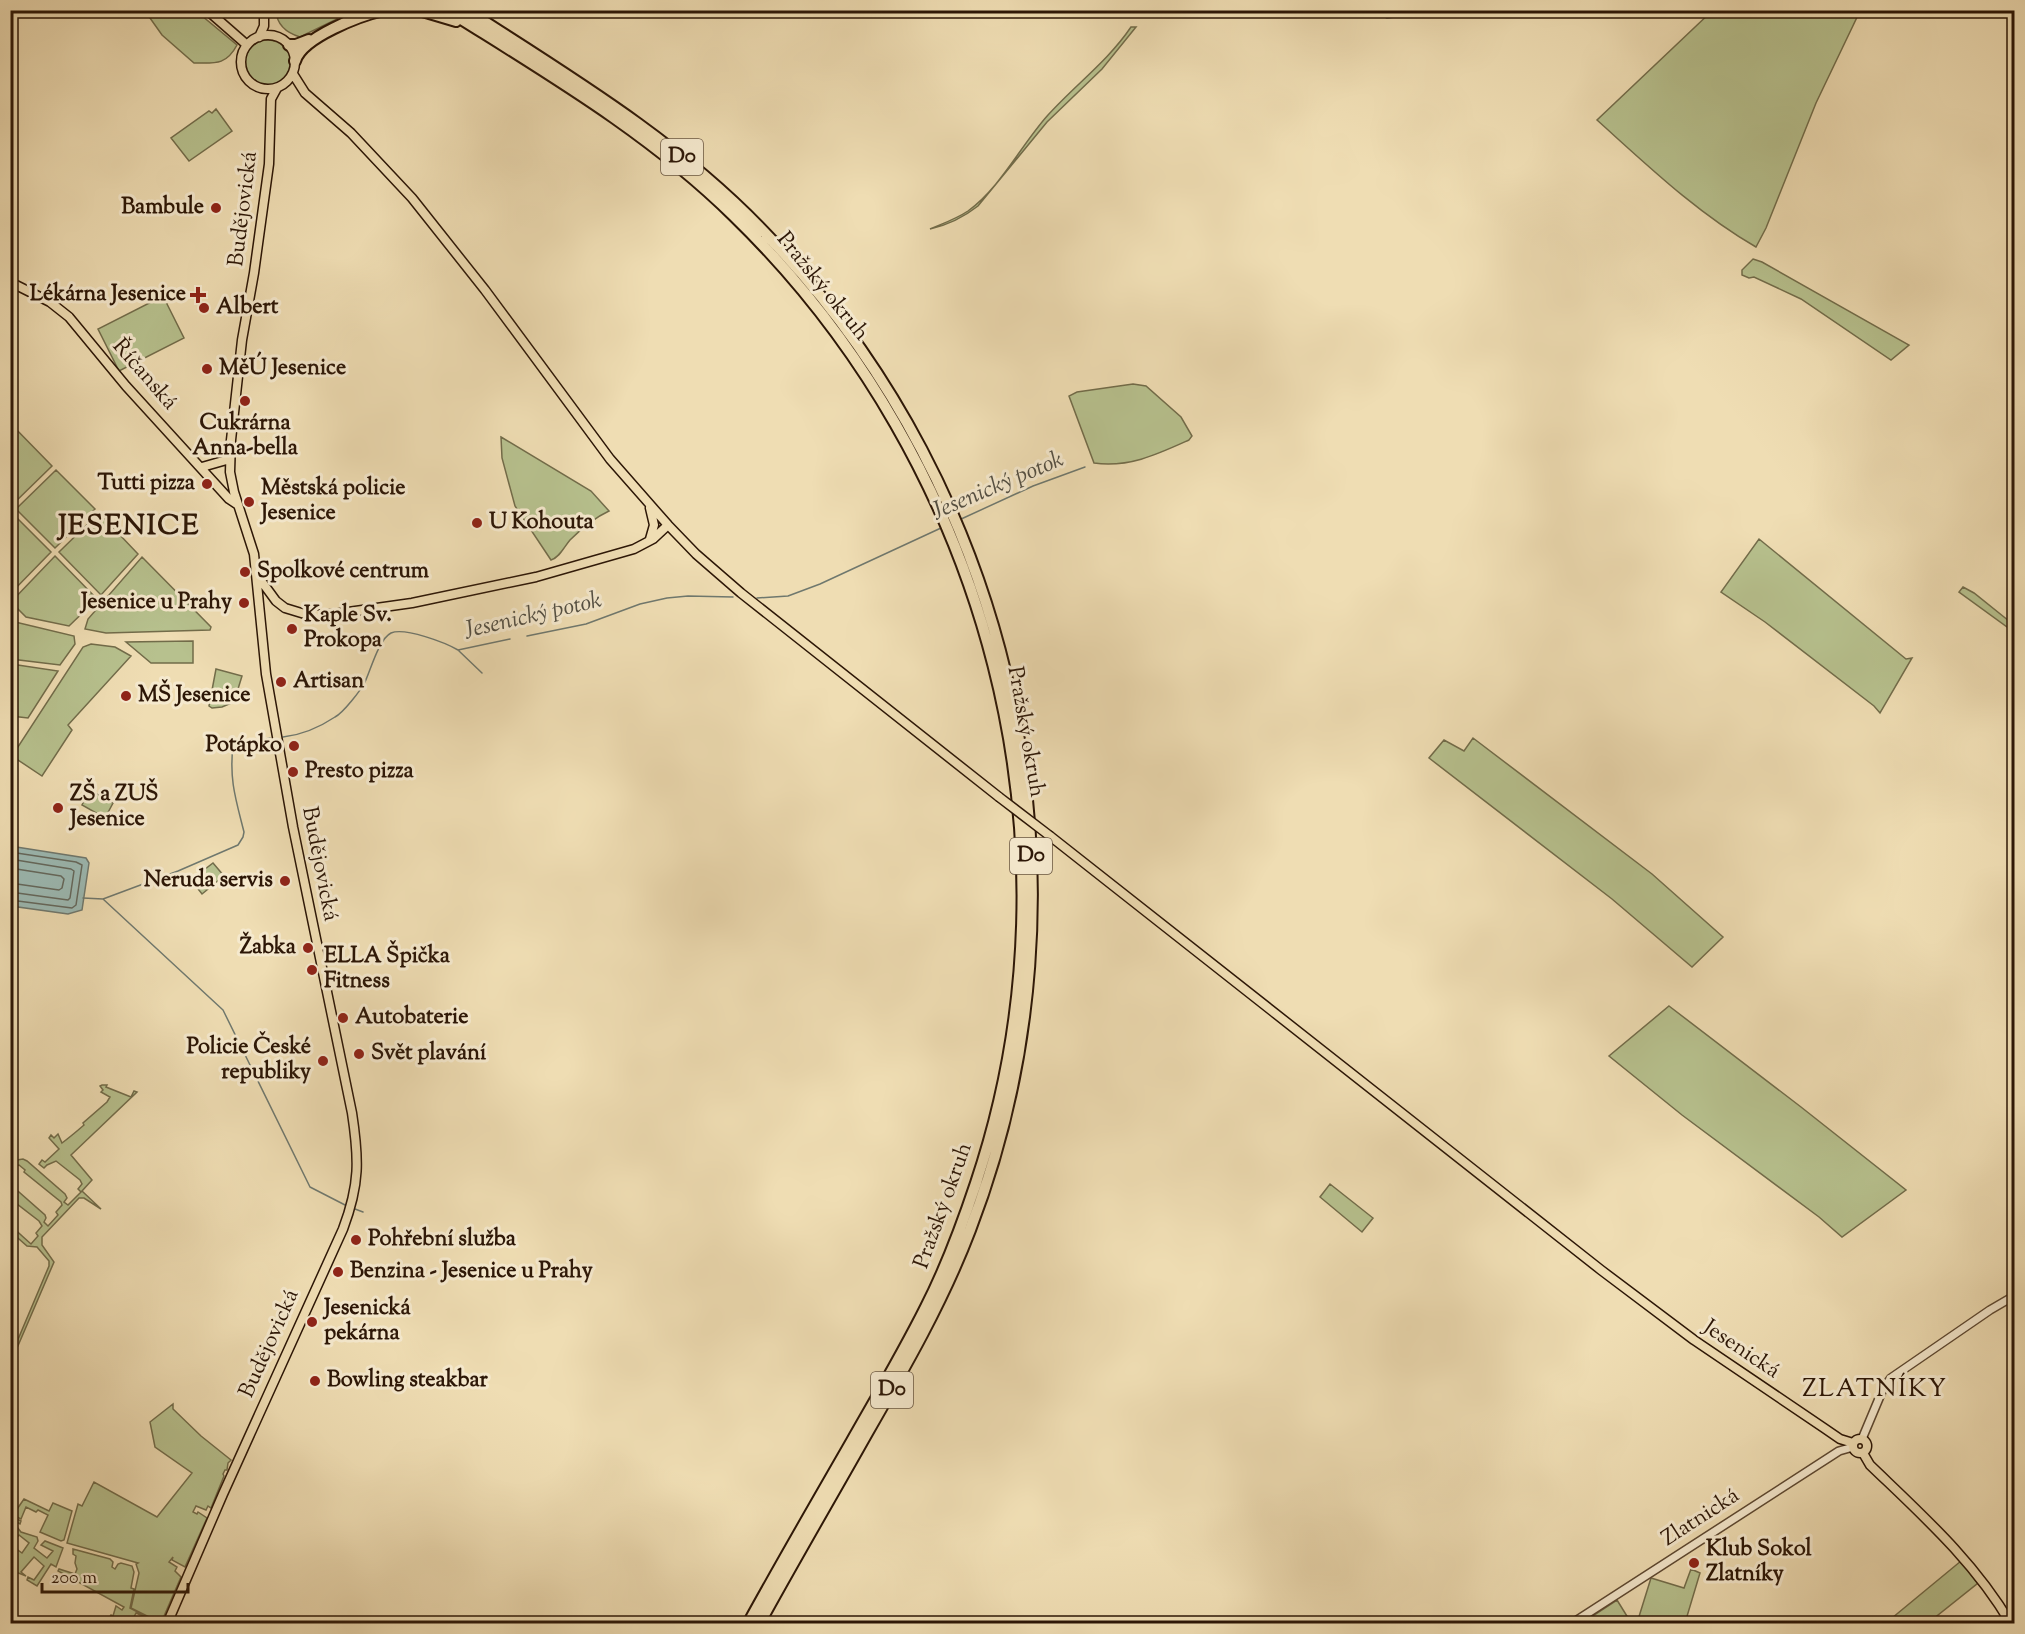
<svg xmlns="http://www.w3.org/2000/svg" width="2025" height="1634" font-family="'Sorts Mill Goudy',serif">
  <rect width="100%" height="100%" fill="#efddb3"/>
  <filter id="stains"><feTurbulence type="fractalNoise" baseFrequency=".00333" numOctaves="4"/><feColorMatrix values="0 0 0 0 .2 0 0 0 0 .09 0 0 0 0 .02 0 0 0 .5 -.17"/></filter>
  <radialGradient id="worn" r=".72"><stop offset=".6" stop-color="#630" stop-opacity="0"/><stop offset="1" stop-color="#630" stop-opacity=".3"/></radialGradient>
  <path fill="#b7c18e" stroke="#726c4a" stroke-width="1.5" d="M1713,10L1860,11L1816,103L1766,228L1756,247C1697,213 1647,165 1597,120Z
    M145,11H196L237,45C226,66 214,63 194,63L162,35Z
    M276,11V10L346,11L335,20L300,37C287,33 277,25 276,11Z
    M1131,27H1136L1102,69L1047,122L978,206C964,217 948,225 930,229C944,223 956,219 968,211C1001,187 1021,145 1048,115C1075,85 1108,61 1131,27Z
    M245 63a23 23 0 1 1 46 0a23 23 0 1 1-46 0Z
    M216,109L232,131L189,161L171,138L209,111L212,113Z
    M1753,259L1762,262L1909,345L1891,360L1801,299L1754,277L1749,278L1742,275V270Z
    M163,296L184,338L119,371L98,329Z
    M1133,384L1146,386L1181,417L1192,436L1189,440C1158,454 1129,468 1094,463L1069,396L1077,392Z
    M11,424L52,466L11,506L10,424Z
    M501,437L591,491L609,511C596,517 581,529 570,540C564,547 560,557 551,560L515,506L502,458Z
    M56,470L95,509L55,548L16,509Z
    M12,513L51,552L11,593L10,515Z
    M99,513L138,554L101,595L59,552Z
    M1759,539L1906,659L1912,658L1880,713L1874,706L1765,622L1721,592Z
    M55,556L97,599L69,626L26,617L11,602Z
    M142,557L211,627L210,630L106,633L85,629L88,619Z
    M1963,587L1974,593L2014,625V632L1959,592Z
    M11,621L74,636L75,644L60,665L11,659Z
    M193,641V663H151L126,642Z
    M91,644L115,647L131,656L68,725L72,730L42,776L12,756L83,647Z
    M11,664L58,671L28,718L11,716Z
    M216,669L242,676L234,702L222,707L212,708L209,706Z
    M1473,738L1652,874L1723,937L1692,967L1612,899L1429,758L1444,740L1464,751Z
    M90,790L113,803L105,818L82,805Z
    M213,863L224,876L202,894L191,880Z
    M1669,1006L1801,1107L1906,1190L1842,1237L1819,1217L1682,1115L1609,1056Z
    M102,1085H107L106,1087L131,1097L134,1091L137,1092L71,1155L92,1180L82,1191L101,1209L84,1198H79L42,1237V1245L54,1262L11,1362V1356L49,1266V1261L37,1247L27,1246L11,1232V1226L31,1244L38,1236L36,1233L42,1226L39,1221L12,1200L11,1185L45,1215L46,1218L44,1222L48,1226L58,1215L56,1212L62,1205L61,1202L24,1172L25,1170L19,1165L11,1167V1161L23,1159L27,1161L65,1194L67,1198L64,1202L68,1205L81,1192L78,1189L82,1184L80,1180L56,1161L47,1165L44,1168L39,1164L42,1160L45,1162L59,1149L49,1138L51,1135L54,1138L58,1134L62,1143C70,1137 76,1132 84,1125L83,1123L107,1102L110,1097L101,1092L103,1090L100,1086Z
    M1330,1184L1373,1218L1362,1232L1320,1197Z
    M173,1404V1409L201,1436L231,1460L228,1463L227,1470H225L223,1474L224,1476L211,1508L208,1506L206,1510L196,1506L193,1512L197,1514L198,1512L207,1518L185,1567L172,1560L173,1557L169,1562L177,1567L175,1571L181,1577L161,1623L131,1608L139,1573L136,1564L138,1563L67,1543L78,1504L82,1506L94,1482L157,1517L192,1473L155,1447L150,1422Z
    M24,1499L49,1511L53,1503L72,1511L64,1540L61,1541L40,1532L48,1515L38,1510L36,1512L26,1507L21,1519L13,1515L12,1517L21,1521L20,1524L11,1519V1514L13,1515Z
    M17,1527L21,1532L37,1537L38,1541L34,1548L47,1558L53,1551L41,1545L45,1541L63,1548L56,1567L51,1564L37,1586L27,1580L28,1577L34,1580L44,1566L34,1557L21,1572L26,1576L16,1572V1577L11,1584V1541L13,1542L11,1545L22,1553L29,1543L19,1535L14,1541L11,1538V1528L15,1531Z
    M73,1549L110,1559L113,1562L112,1567L115,1569L118,1564L121,1563L132,1566L134,1572L131,1588L134,1589L130,1608L159,1623L136,1613L131,1623H106L111,1615L113,1616L116,1606L122,1610L124,1607L58,1571L59,1569L75,1574L77,1569L75,1563L76,1556L73,1554Z
    M1961,1561L1978,1583L1928,1623H1897L1892,1618Z
    M1691,1569L1700,1573L1685,1623H1637L1651,1578L1684,1588Z
    M1617,1600L1630,1621L1626,1623H1596L1591,1617Z"/>
  <path fill="#9cbab4" stroke="#6f786e" stroke-width="1.5" d="M10,846L86,858L89,863L82,910L68,914L11,906L10,873L12,869L11,868Z"/>
  <g fill="none" stroke-linecap="round" stroke-linejoin="round">
    <path stroke="#64685d" stroke-width="1.5" d="M10,852L76,862L82,865L76,905L72,908L10,900
      M10,859L71,869L74,871L70,898L68,900L10,892
      M10,868L61,876L64,879L62,888L59,890L10,883"/>
    <path stroke="#6f786e" stroke-width="1.5" d="M1370,10L1387,18L1418,14
      M959,520L1033,486L1085,467
      M757,598L788,596L820,584L941,528
      M527,636L586,624L640,604L667,598L688,596L733,597
      M459,651L482,673
      M283,737C301,735 320,727 335,717C343,713 361,690 365,682C371,669 379,639 391,633C405,627 446,643 458,650L510,639
      M83,898L103,899L178,871L238,845L243,837L244,832C236,800 229,780 233,746L270,738
      M103,899L223,1010L310,1187L347,1206
      M355,1209L363,1212"/>
    <defs>
      <path id="minor" d="M1862,1439L1883,1389L1891,1378L1990,1310L2014,1296
        M1571,1624L1839,1451L1853,1447"/>
      <path id="major" d="M207,10L247,45
        M241 62a27 27 0 1 1 54 0a27 27 0 1 1-54 0Z
        M259,37L264,26V10
        M293,74L305,93L351,133L412,198L485,290L610,459L668,525L696,554L741,593L999,797
        M10,282L50,302L69,317L126,386L229,499L238,505
        M202,467L230,459
        M650,539L654,525L650,508
        M257,575L276,601L285,608L308,615L334,614L412,603L536,577L634,549L653,539L668,525
        M1050,836L1601,1270L1694,1340L1824,1428L1840,1439L1853,1443
        M1853 1446a7 7 0 1 1 14 0a7 7 0 1 1-14 0Z
        M1863,1453L1870,1465C1922,1515 1974,1561 2011,1624
        M167,1624L223,1494L343,1229C360,1184 359,1159 352,1113L293,827L266,674L254,554L234,492L230,472L231,440L242,340L254,273L269,164L271,99L277,88"/>
      <path id="highway" d="M419,10L456,21
        M447,10C547,73 650,133 734,216C989,464 1090,843 976,1183C962,1225 946,1268 926,1307C903,1353 877,1397 852,1441C817,1502 782,1562 748,1624
        M466,10C570,77 677,141 763,231C1018,493 1102,887 970,1230C943,1301 905,1367 867,1433C831,1497 794,1560 759,1624
        M289,45H296L309,40
        M295,61C302,37 361,15 384,10"/>
    </defs>
    <use href="#minor" stroke="#5d4831" stroke-width="10"/>
    <use href="#major" stroke="#2c1606" stroke-width="11"/>
    <use href="#highway" stroke="#2c1606" stroke-width="14"/>
    <use href="#minor" stroke="#f5e9ce" stroke-width="7"/>
    <use href="#major" stroke="#efddb3" stroke-width="8"/>
    <use href="#highway" stroke="#efddb3" stroke-width="10"/>
    <defs>
      <path id="major-bridge" d="M999,797L1050,836"/>
    </defs>
    <use href="#major-bridge" stroke="#2c1606" stroke-width="11" stroke-linecap="butt"/>
    <use href="#major-bridge" stroke="#efddb3" stroke-width="8"/>
  </g>
  <g fill="#8f2418" stroke="#f5e9ce" stroke-width="2">
    <circle cx="216" cy="208" r="6"/>
    <path d="M195 286h6v6h6v6h-6v6h-6v-6h-6v-6h6z"/>
    <circle cx="204" cy="308" r="6"/>
    <circle cx="207" cy="369" r="6"/>
    <circle cx="245" cy="401" r="6"/>
    <circle cx="207" cy="484" r="6"/>
    <circle cx="249" cy="502" r="6"/>
    <circle cx="477" cy="523" r="6"/>
    <circle cx="245" cy="572" r="6"/>
    <circle cx="244" cy="603" r="6"/>
    <circle cx="292" cy="629" r="6"/>
    <circle cx="281" cy="682" r="6"/>
    <circle cx="126" cy="696" r="6"/>
    <circle cx="294" cy="746" r="6"/>
    <circle cx="293" cy="772" r="6"/>
    <circle cx="58" cy="808" r="6"/>
    <circle cx="285" cy="881" r="6"/>
    <circle cx="308" cy="948" r="6"/>
    <circle cx="312" cy="970" r="6"/>
    <circle cx="343" cy="1018" r="6"/>
    <circle cx="359" cy="1054" r="6"/>
    <circle cx="323" cy="1061" r="6"/>
    <circle cx="356" cy="1240" r="6"/>
    <circle cx="338" cy="1272" r="6"/>
    <circle cx="312" cy="1322" r="6"/>
    <circle cx="315" cy="1381" r="6"/>
    <circle cx="1694" cy="1563" r="6"/>
  </g>
  <g text-anchor="middle" dominant-baseline="central" stroke-width="6" stroke-linejoin="round" paint-order="stroke">
    <g fill="#f5e9ce" stroke="#685542" stroke-width="1.5">
      <rect x="661" y="139" width="42" height="36" rx="4.5"/>
      <rect x="1010" y="838" width="42" height="36" rx="4.5"/>
      <rect x="871" y="1372" width="42" height="36" rx="4.5"/>
    </g>
    <g font-size="21" font-weight="bold" fill="#2c1606">
      <text x="682" y="157">D0</text>
      <text x="1031" y="856">D0</text>
      <text x="892" y="1390">D0</text>
    </g>
    <g font-size="22" font-weight="bold" fill="#2c1606" stroke="#f5e9ce" text-anchor="start">
      <text x="204" y="208" text-anchor="end">Bambule</text>
      <text x="186" y="295" text-anchor="end">Lékárna Jesenice</text>
      <text x="216" y="308">Albert</text>
      <text x="219" y="369">MěÚ Jesenice</text>
      <text x="245" y="424" text-anchor="middle">Cukrárna<tspan x="245" dy="25">Anna-bella</tspan></text>
      <text x="195" y="484" text-anchor="end">Tutti pizza</text>
      <text x="261" y="489">Městská policie<tspan x="261" dy="25">Jesenice</tspan></text>
      <text x="489" y="523">U Kohouta</text>
      <text x="257" y="572">Spolkové centrum</text>
      <text x="232" y="603" text-anchor="end">Jesenice u Prahy</text>
      <text x="304" y="616">Kaple Sv.<tspan x="304" dy="25">Prokopa</tspan></text>
      <text x="293" y="682">Artisan</text>
      <text x="138" y="696">MŠ Jesenice</text>
      <text x="282" y="746" text-anchor="end">Potápko</text>
      <text x="305" y="772">Presto pizza</text>
      <text x="70" y="795">ZŠ a ZUŠ<tspan x="70" dy="25">Jesenice</tspan></text>
      <text x="273" y="881" text-anchor="end">Neruda servis</text>
      <text x="296" y="948" text-anchor="end">Žabka</text>
      <text x="324" y="957">ELLA Špička<tspan x="324" dy="25">Fitness</tspan></text>
      <text x="355" y="1018">Autobaterie</text>
      <text x="311" y="1048" text-anchor="end">Policie České<tspan x="311" dy="25">republiky</tspan></text>
      <text x="371" y="1054">Svět plavání</text>
      <text x="368" y="1240">Pohřební služba</text>
      <text x="350" y="1272">Benzina - Jesenice u Prahy</text>
      <text x="324" y="1309">Jesenická<tspan x="324" dy="25">pekárna</tspan></text>
      <text x="327" y="1381">Bowling steakbar</text>
      <text x="1706" y="1550">Klub Sokol<tspan x="1706" dy="25">Zlatníky</tspan></text>
    </g>
    <g font-size="22" fill="#2c1606" stroke="#f5e9ce">
      <text transform="translate(244 209) rotate(-83)">Budějovická</text>
      <text transform="translate(822 287) rotate(51)">Pražský okruh</text>
      <text transform="translate(144 375) rotate(49)">Říčanská</text>
      <text transform="translate(1025 732) rotate(80)">Pražský okruh</text>
      <text transform="translate(319 864) rotate(79)">Budějovická</text>
      <text transform="translate(944 1206) rotate(-70)">Pražský okruh</text>
      <text transform="translate(270 1344) rotate(-66)">Budějovická</text>
      <text transform="translate(1741 1350) rotate(34)">Jesenická</text>
      <text transform="translate(1701 1518) rotate(-33)">Zlatnická</text>
    </g>
    <g font-size="24" font-style="italic" fill="#534f43" stroke="#f5e9ce">
      <text transform="translate(998 486) rotate(-23)">Jesenický potok</text>
      <text transform="translate(533 616) rotate(-13)">Jesenický potok</text>
    </g>
    <g font-size="26" letter-spacing="1.5" fill="#2c1606" stroke="#f5e9ce">
      <text x="1875" y="1389">ZLATNÍKY</text>
    </g>
    <g font-size="28" font-weight="bold" letter-spacing="1.5" fill="#2c1606" stroke="#f5e9ce">
      <text x="129" y="527">JESENICE</text>
    </g>
  </g>
  <rect width="2025" height="1634" fill="none" stroke="#efddb3" stroke-width="36"/>
  <rect x="12" y="12" width="2001" height="1610" fill="none" stroke="#2c1606" stroke-width="3"/>
  <rect x="18" y="18" width="1989" height="1598" fill="none" stroke="#2c1606" stroke-width="1.5"/>
  <path d="M42 1583v9h146v-9" fill="none" stroke="#2c1606" stroke-width="3"/>
  <text x="51" y="1583" font-size="18" fill="#2c1606" stroke="#f5e9ce" stroke-width="4.5" paint-order="stroke">200 m</text>
  <rect width="100%" height="100%" filter="url(#stains)"/>
  <rect width="100%" height="100%" fill="url(#worn)"/>
</svg>
